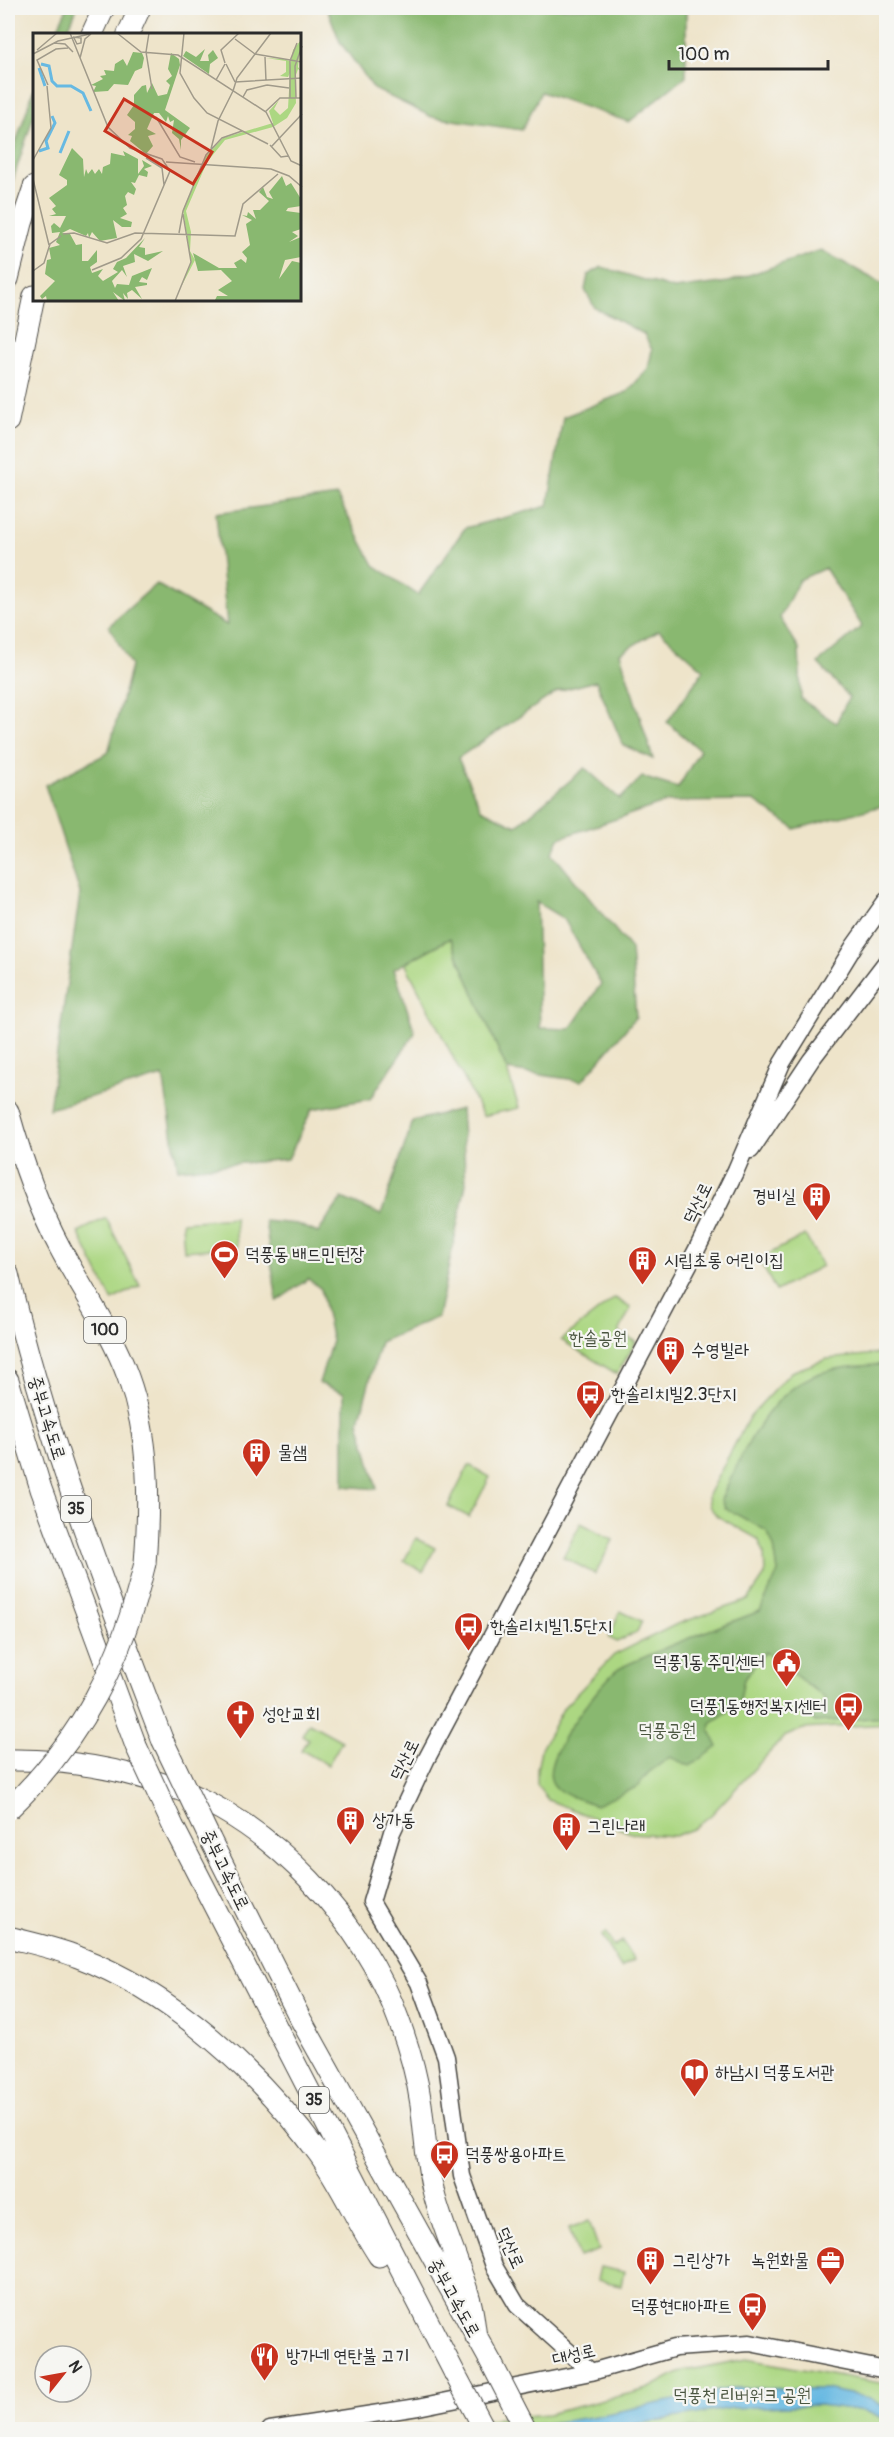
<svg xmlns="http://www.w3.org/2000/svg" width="894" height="2437" font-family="Pangolin,'Poor Story',sans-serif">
  <rect width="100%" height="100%" fill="#f6f6f2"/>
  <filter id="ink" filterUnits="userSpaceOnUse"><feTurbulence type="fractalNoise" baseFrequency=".0167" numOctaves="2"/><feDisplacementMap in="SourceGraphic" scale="12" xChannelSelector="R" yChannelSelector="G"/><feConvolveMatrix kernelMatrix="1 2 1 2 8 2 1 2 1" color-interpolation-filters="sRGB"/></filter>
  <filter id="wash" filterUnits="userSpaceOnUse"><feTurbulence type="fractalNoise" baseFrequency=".008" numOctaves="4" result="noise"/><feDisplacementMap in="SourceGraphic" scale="24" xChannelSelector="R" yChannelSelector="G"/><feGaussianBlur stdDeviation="1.35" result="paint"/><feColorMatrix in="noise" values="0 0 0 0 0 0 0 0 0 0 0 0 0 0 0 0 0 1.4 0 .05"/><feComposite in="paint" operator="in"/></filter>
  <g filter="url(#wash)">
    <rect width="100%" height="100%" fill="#eee4ca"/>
    <path fill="#acd782" stroke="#6c8156" stroke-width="1.5" d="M451,938L507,1070L519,1108L483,1116L405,963Z
      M106,1218L140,1286L112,1300L78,1232Z
      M235,1218L237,1247L184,1251L182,1222Z
      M805,1235L822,1266L776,1291L759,1259Z
      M615,1298L631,1308L619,1332L636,1342L617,1374L561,1340Z
      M886,1353V1724L803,1729L784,1737L711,1815L693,1829L674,1836L631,1833L548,1800L537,1785V1770L541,1749L564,1707L614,1655L677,1624L748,1600L765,1575L764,1552L758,1539L717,1516L709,1506L708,1495L750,1416L791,1372L827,1359Z
      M469,1465L490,1477L469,1517L448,1506Z
      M581,1523L613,1540L595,1574L563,1557Z
      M416,1538L435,1548L423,1572L404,1561Z
      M620,1611L642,1621L637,1632L617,1642L609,1638Z
      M309,1723L342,1741L328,1765L301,1750L308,1739L302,1735Z
      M605,1933L613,1946L622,1941L634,1960L621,1968L601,1936Z
      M589,2221L599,2250L579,2257L569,2228Z
      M600,2267L624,2272L621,2285L597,2280Z
      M746,2359L886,2384V2429L363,2430L548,2414L648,2389L679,2372Z"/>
    <path fill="#89b870" stroke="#5a724e" stroke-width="1.5" fill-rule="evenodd" d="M67,8H77L66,34H55Z
      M327,8H688L686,9V76L629,122L541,92L522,130L432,117L374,89L340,42Z
      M34,88V115L8,195V167Z
      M821,250L886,286V805L795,829L754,801L667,802L559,838L552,853L631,949L636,1017L582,1081L507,1070L450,938L394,969L415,1033L370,1099L312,1109L288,1159L178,1169L163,1076L49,1109L80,893L45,785L108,753L131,666L109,626L156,584L227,625L216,513L337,496L374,565L418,595L465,528L548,506L563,417L627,392L648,369L652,350L644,334L595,308L585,290L588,275L602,267L674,289L729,282ZM825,568L862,626L818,663L849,697L836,723L801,699L799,648L780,618L799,580ZM659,630L704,670L667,722L700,750L678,788L642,777L620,799L585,768L516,826L481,809L458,758L558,691L596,681L623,745L653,759L620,653ZM536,902L564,919L601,984L570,1029L540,1028Z
      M461,1109L466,1184L438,1317L380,1342L359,1421L377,1489L344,1486V1393L319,1383L332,1341L321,1289L308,1279L277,1301L265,1221L297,1224L318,1233L342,1198L381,1215L413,1121Z
      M886,1364V1717L815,1722L812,1718L826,1699L765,1652L744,1679L739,1704L711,1723L710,1731L718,1747L690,1766L670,1757L648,1773L637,1787L596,1805C583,1800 558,1795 552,1782C540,1758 598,1687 616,1671C624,1665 636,1661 645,1657C683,1639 721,1626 760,1611L778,1572L774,1547L767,1531L725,1508L721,1499C745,1449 771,1383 831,1370C849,1366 868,1366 886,1364Z"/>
    <path fill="#67b9e2" stroke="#497286" stroke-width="1.5" d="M733,2388L825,2389L870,2398L886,2408V2420L865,2411L820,2405L732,2408L609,2429L502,2430L591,2417Z"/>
  </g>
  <g filter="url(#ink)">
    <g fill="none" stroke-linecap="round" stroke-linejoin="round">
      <defs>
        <path id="secondary" d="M751,1150L811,1060L886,962
          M591,2372L517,2305L494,2266L462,2176L446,2057L419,1983L371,1902L392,1832L426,1760L696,1251L736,1170L782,1063L854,946L886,901
          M270,2430L418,2407L591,2372L675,2348L750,2343L886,2370"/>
        <path id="highway" d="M92,34L104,8
          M128,34L140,8
          M8,279L22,223L34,187
          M8,421L34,296
          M8,1111C21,1157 37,1205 60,1248C82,1290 112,1332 128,1377C150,1438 150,1499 145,1563
          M8,1274C45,1434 104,1586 162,1739
          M8,1380L41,1489L136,1746
          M8,1760C64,1759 119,1768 172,1787C272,1822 364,1922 399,2021C409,2048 417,2076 421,2104C425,2134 426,2164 434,2194C443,2229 459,2262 469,2297C473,2309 474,2324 476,2337
          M174,1828L454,2372
          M210,1839L301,2020L492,2364
          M8,1937C31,1943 56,1948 78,1957C171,1992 261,2074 319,2154C342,2186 357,2223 379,2256"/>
      </defs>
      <use href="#secondary" stroke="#484743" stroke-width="19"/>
      <use href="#highway" stroke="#484743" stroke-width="23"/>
      <use href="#secondary" stroke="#fff" stroke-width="16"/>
      <use href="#highway" stroke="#fff" stroke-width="21"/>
      <defs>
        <path id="highway-bridge" d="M162,1739L210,1839
          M136,1746L174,1828
          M8,1810C82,1739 122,1662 145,1563
          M492,2364L526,2430
          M454,2372L485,2430"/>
      </defs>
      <use href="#highway-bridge" stroke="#484743" stroke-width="23" stroke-linecap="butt"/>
      <use href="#highway-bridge" stroke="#fff" stroke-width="21"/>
    </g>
  </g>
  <defs>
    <symbol id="building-pin" viewBox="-11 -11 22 30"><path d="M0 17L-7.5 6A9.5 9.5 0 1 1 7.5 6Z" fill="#c8321e" stroke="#f6f6f2"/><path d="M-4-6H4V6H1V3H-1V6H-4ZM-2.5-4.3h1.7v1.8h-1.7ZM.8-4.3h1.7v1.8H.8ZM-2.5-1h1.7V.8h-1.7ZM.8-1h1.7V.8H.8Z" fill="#fff"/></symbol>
    <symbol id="stadium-pin" viewBox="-11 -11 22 30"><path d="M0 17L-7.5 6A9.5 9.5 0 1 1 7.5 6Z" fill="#c8321e" stroke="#f6f6f2"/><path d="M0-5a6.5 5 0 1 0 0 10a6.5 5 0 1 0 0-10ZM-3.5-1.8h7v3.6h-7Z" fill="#fff"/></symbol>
    <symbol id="bus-pin" viewBox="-11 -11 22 30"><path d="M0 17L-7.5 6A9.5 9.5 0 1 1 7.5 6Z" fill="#c8321e" stroke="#f6f6f2"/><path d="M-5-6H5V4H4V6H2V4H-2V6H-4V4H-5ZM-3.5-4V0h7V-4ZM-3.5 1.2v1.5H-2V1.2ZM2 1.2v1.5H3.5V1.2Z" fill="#fff"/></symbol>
    <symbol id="civic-pin" viewBox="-11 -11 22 30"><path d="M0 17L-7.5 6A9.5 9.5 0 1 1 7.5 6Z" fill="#c8321e" stroke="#f6f6f2"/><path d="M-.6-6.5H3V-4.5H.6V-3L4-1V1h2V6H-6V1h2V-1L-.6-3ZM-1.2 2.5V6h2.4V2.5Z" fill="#fff"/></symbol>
    <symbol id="church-pin" viewBox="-11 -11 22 30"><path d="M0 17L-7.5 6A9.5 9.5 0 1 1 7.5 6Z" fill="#c8321e" stroke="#f6f6f2"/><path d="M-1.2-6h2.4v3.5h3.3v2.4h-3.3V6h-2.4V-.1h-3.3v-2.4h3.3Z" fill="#fff"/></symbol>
    <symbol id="library-pin" viewBox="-11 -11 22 30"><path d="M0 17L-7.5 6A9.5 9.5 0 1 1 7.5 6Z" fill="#c8321e" stroke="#f6f6f2"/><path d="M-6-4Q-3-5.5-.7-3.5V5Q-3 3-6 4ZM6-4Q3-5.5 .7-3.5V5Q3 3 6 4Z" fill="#fff"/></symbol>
    <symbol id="office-pin" viewBox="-11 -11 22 30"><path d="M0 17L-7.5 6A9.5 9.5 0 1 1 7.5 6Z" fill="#c8321e" stroke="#f6f6f2"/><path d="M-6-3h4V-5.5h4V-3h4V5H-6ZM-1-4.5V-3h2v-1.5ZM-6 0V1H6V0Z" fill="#fff"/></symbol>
    <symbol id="restaurant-pin" viewBox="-11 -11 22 30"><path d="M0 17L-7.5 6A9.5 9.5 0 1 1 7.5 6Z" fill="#c8321e" stroke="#f6f6f2"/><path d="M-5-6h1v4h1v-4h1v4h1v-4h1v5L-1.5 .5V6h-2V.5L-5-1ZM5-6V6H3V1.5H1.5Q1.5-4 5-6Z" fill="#fff"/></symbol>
  </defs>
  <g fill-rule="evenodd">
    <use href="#building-pin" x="800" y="1180" width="33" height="45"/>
    <use href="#stadium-pin" x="208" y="1238" width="33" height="45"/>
    <use href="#building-pin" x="626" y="1244" width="33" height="45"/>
    <use href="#building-pin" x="654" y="1334" width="33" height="45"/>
    <use href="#bus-pin" x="574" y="1378" width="33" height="45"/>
    <use href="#building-pin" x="240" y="1436" width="33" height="45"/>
    <use href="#bus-pin" x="452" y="1610" width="33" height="45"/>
    <use href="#civic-pin" x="770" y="1646" width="33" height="45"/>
    <use href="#bus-pin" x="832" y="1690" width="33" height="45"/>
    <use href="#church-pin" x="224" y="1698" width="33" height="45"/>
    <use href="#building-pin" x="334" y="1804" width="33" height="45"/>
    <use href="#building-pin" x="550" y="1810" width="33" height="45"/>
    <use href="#library-pin" x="678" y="2056" width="33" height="45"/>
    <use href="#bus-pin" x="428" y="2138" width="33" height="45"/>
    <use href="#building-pin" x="634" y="2244" width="33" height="45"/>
    <use href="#office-pin" x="814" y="2244" width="33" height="45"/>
    <use href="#bus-pin" x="736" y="2290" width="33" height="45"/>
    <use href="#restaurant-pin" x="248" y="2340" width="33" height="45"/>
  </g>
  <g text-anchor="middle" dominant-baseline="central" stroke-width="4.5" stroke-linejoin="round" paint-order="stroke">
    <g fill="#f6f6f2" stroke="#686867" stroke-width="1.5">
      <rect x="84" y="1317" width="42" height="26" rx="4.5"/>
      <rect x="61" y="1496" width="30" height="26" rx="4.5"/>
      <rect x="299" y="2087" width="30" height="26" rx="4.5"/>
    </g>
    <g font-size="16" font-weight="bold" fill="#2b2b2b">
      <text x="105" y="1330">100</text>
      <text x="76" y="1509">35</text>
      <text x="314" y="2100">35</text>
    </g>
    <g font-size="18" fill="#2b2b2b" stroke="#f6f6f2" text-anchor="start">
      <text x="796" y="1196" text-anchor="end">경비실</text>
      <text x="245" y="1254">덕풍동 배드민턴장</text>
      <text x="664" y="1260">시립초롱 어린이집</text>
      <text x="691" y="1350">수영빌라</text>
      <text x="611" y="1394">한솔리치빌2.3단지</text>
      <text x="278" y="1452">물샘</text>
      <text x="490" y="1626">한솔리치빌1.5단지</text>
      <text x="765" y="1662" text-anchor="end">덕풍1동 주민센터</text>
      <text x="827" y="1706" text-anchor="end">덕풍1동행정복지센터</text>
      <text x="262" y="1714">성안교회</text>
      <text x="372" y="1820">상가동</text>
      <text x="587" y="1826">그린나래</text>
      <text x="715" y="2072">하남시 덕풍도서관</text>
      <text x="465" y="2154">덕풍쌍용아파트</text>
      <text x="672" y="2260">그린상가</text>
      <text x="809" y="2260" text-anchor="end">녹원화물</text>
      <text x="732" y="2306" text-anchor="end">덕풍현대아파트</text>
      <text x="286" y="2356">방가네 연탄불 고기</text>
    </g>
    <g font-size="18" fill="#2b2b2b" stroke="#f6f6f2">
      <text transform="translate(698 1203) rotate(-64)">덕산로</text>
      <text transform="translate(47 1418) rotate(73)">중부고속도로</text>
      <text transform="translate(405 1760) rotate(-64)">덕산로</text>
      <text transform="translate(225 1870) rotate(64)">중부고속도로</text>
      <text transform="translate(510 2248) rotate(66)">덕산로</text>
      <text transform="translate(454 2298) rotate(61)">중부고속도로</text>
      <text transform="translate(574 2355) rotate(-13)">대성로</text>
    </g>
    <g font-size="18" fill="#4b5641" stroke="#f6f6f2">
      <text x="598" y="1338">한솔공원</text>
      <text x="667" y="1730">덕풍공원</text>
      <text x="742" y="2395">덕풍천 리버워크 공원</text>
    </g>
  </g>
  <g transform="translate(33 33)">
    <rect width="268" height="268" fill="#eee4ca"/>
    <path d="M268,7L265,34L268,38L265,36L262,45L263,70L254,85L240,94L192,107L174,129L153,178L158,199L157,218L162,227L148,254L158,229L150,177L173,123L190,105L240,90L236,78L246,67L241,76L247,82L255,75L257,40L255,44L247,43L253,39V28L233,25L250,26L257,28V33L260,17Z" fill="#acd782"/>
    <path d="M172,16L167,28H176L175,22L180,17L185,25L177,31L176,41L150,23L153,18L163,24ZM100,19L109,20L111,25L109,35L102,38L95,52L81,51L75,58L60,59L63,53L58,52L70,46L67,43L73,42L71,37L81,38L82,31L90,26L94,33ZM138,20L146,26L147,32L132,77L157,95L148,107V117L146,106L139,100L141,87L137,89L135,83L133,89L126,80H121L114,96L123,101L115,103L120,113L113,121L97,108L99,103L95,102L102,96V89L94,82L101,72V62L109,53L113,52L114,60L119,50L125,63L134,61L137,52L133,48L139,43L135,36ZM39,115L50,126L51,144L53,136L55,141L59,136L62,141L66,136L69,141L70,134L77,131L78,120L92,123L90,118L105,126V141L111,133L109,127L119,133L111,136L115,139L114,144L106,142L102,150L98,149L103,156L101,162L95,159L92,163L94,172L90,175L94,181L87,185L99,189L98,194H89L80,187L84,205L67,208L59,199L56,205L55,200L53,203L37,196L29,200L37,201L43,212L49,211V228H55L64,217V229L57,234L59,240L70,236L65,243L70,248L85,239L80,236L84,229L93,225L112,205L106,214L112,215V222L130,218L115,228L101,221L102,229L90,233L94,244L89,237L79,248L82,255L84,251L96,252L99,243L119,235L114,247L109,244L106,249L114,250V252L102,254L109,266L99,257L94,260L95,266L90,260L92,268L80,259L86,268H14L13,263L9,266L7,263L22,248L12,241L14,227L18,226L16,215L27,212L23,209L27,199L19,200L18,193L21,190L27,195L33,183H16L23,181L19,176L23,173L16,165L34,152V147L26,142ZM249,143L253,153L258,150L268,166V173L255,175L253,178L268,180V196L259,199L265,203L256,209L268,204V224L252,227L246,246L259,228L268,230V268L182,267L184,263H195L185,257L199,248L188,237L165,238L160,220L186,235H204L201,230L208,226L213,230L214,225L209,219L217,212L213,191L219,187L209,182L214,183L215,179L223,186L220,177H227L236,168L226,159L230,154L234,164L240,166L236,159Z" fill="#89b870"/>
    <path fill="none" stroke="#67b9e2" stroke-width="3" d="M8,31L16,33L19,48L24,53H38L50,60L58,78M6,35L12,53M6,118L15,115L13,108L22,90L19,83M27,120L36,98"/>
    <path fill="none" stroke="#a09a8a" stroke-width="1.5" d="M37,0L75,94L97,115L129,126L137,138L108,206L88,225L59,237M84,0L108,19L145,22L233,79L258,128L269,133M151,0L147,40L161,65L174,80L235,111M0,4V30M40,4L48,5V10L44,11L41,5M202,6L222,21M21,10L32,11L40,19M4,17L24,0M113,19L116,0M113,19L119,56M0,21L25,8L57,1M222,21L269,29M232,24L233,48M47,25L52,6L58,1M192,30L188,17L206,0M193,31L202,49M183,47L192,31M202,49L269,45M15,52L4,27L23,16L35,15M234,52L256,55M200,58L204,45L238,0M210,64L214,57L234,52M257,65V28L264,10M263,65L262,33L269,13M232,79L247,65H269M123,84L147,124L162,129M237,112L248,124L255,123M239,113L269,81M178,116L185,88L200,58M113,125L129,135L131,152M0,127L18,95L14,53M133,129L238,136L256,143L269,154M0,146L16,212M146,200L150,178L173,122L189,105L209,98M30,201L41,200L74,210L102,200L202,203L210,171L245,141M0,238L11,230L17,211L28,203M142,268L158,229L150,181"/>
    <path fill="#c8321e" fill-opacity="0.15" stroke="#c8321e" stroke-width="3" d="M91,66L179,119L160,151L72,98Z"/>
    <rect width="268" height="268" fill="none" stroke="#2b2b2b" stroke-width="3"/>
  </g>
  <rect width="894" height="2437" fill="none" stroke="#f6f6f2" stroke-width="30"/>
  <g transform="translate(63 2374) rotate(59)"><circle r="28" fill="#f6f6f2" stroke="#a5a5a2" stroke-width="1.5"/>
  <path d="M0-4.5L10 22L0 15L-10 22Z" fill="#c8321e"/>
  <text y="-9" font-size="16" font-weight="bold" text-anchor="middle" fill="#2b2b2b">N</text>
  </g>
  <path d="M669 60v9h159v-9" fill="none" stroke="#2b2b2b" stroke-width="3"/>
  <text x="678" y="60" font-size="18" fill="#2b2b2b" stroke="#f6f6f2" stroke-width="4.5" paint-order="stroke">100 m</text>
</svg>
